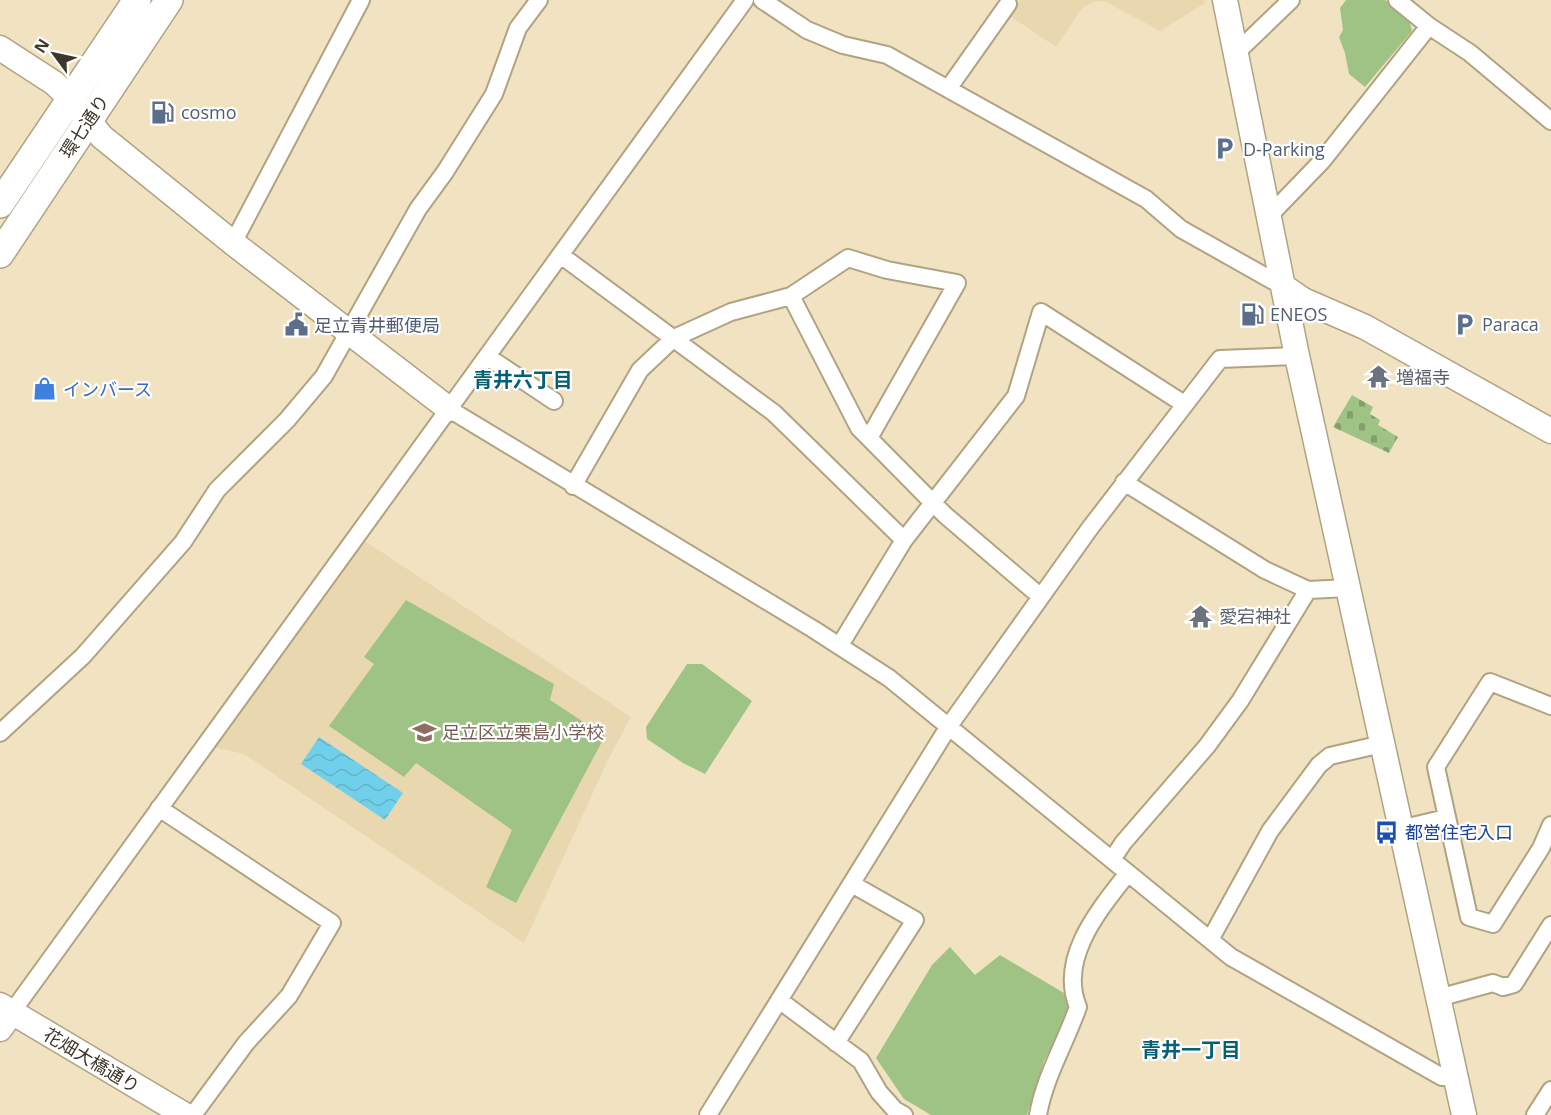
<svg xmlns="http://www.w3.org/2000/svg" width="1551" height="1115" font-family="'Open Sans','Noto Sans JP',sans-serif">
  <defs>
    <pattern id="cemetery-stones" width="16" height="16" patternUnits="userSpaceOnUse" patternTransform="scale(1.5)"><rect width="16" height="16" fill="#9fc384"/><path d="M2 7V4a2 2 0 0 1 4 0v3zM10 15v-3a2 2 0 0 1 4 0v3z" fill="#839f6c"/></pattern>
    <pattern id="water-waves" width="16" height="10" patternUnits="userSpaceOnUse" patternTransform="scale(1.5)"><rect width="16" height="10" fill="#71d0e9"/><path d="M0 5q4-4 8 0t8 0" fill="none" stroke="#63b3c8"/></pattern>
  </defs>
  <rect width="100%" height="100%" fill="#f1e3c1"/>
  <path fill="#e9d8af" d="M1020,0H1204L1205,3L1160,31L1106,2L1097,1L1083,7L1056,47L1010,16Z
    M365,541L631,717L608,760L524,943L244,754L214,747Z"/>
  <path fill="#9fc384" d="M1346,0H1385L1409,19L1412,31L1365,87L1349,74L1345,53L1339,37L1343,30L1340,8Z
    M406,600L554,684L550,700L605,736L516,903L486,887L512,830L416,763L404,777L329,726L374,664L364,657Z
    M687,664H702L752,701L705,774L683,763L647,739L646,727Z
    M950,947L975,975L1000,955L1064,993L1072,1007L1044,1061L1027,1115H931L904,1099L876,1058L932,965Z"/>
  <path fill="url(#cemetery-stones)" d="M1352,395L1373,407L1370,414L1380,420L1378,425L1398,437L1389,453L1333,427Z"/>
  <path fill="url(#water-waves)" d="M319,737L403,793L385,820L301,764Z"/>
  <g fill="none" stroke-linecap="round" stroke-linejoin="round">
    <defs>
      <path id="street" d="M762,0L807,30L843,45L887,55L1146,199L1181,229L1284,287
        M1397,0L1429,26L1470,53L1551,121
        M1236,53L1291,0
        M948,89L1008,4
        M1268,217L1322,161L1429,26
        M233,243L361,0
        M562,256L774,413L904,540L840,645
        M791,296L859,428L945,515L1041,597
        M488,357L554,401
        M449,409L813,629L889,678L1231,957L1442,1077H1456
        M1124,482L1265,570L1308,590L1348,588
        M573,486L640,370L674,338L731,312L791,296L848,258L887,270L957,283L869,438
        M904,540L1016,396L1041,312L1184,404
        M1551,706L1490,682L1436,767L1469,917L1493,924L1541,848L1551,825
        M0,733L83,656L183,542L217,490L287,420L324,376L418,209L445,172L494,94L518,28L539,0
        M159,808L332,923L289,996L246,1043L193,1115
        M1400,829L1446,818
        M1112,860L1123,843L1207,746L1240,701L1308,590
        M1210,940L1270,831L1319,765L1330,756L1382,744
        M1438,998L1493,983L1503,987L1514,984L1551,925
        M779,1000L861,1061L879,1092L895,1110L904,1115
        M12,1012L745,0
        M836,1043L915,920L852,884
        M708,1115L949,726L1090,528L1220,359L1297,356
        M1038,1115C1045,1076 1065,1044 1078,1007C1058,958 1099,910 1128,873
        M1535,1115L1551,1090"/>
      <path id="secondary" d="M1225,0L1297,356L1464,1115
        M0,48L54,83L70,98L102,137L233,243L449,409
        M1284,287L1303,300L1365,327L1551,431
        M0,1005L185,1115
        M0,1029L12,1012"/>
      <path id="primary" d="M0,204L137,0
        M0,254L169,0"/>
    </defs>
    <use href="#street" stroke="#b0a382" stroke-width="20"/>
    <use href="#secondary" stroke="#b0a382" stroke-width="27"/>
    <use href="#primary" stroke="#b0a382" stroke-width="30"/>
    <use href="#street" stroke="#fff" stroke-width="16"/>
    <use href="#secondary" stroke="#fff" stroke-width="24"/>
    <use href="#primary" stroke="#fff" stroke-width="27"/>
  </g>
  <defs>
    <symbol id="fuel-bare" viewBox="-9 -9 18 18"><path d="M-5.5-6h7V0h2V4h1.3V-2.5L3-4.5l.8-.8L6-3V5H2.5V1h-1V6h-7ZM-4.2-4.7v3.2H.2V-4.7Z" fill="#5c6f8a" stroke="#fff" stroke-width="2.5" paint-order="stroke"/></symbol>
    <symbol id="parking-bare" viewBox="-9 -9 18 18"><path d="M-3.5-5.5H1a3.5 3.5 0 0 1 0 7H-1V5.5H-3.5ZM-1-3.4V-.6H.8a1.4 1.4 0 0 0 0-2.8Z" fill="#5c6f8a" stroke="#fff" stroke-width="2.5" paint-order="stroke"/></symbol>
    <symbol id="civic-bare" viewBox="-9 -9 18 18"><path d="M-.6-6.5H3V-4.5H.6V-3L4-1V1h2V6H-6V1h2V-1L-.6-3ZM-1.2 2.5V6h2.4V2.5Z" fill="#5c6f8a" stroke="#fff" stroke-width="2.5" paint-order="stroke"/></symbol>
    <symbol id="temple-bare" viewBox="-9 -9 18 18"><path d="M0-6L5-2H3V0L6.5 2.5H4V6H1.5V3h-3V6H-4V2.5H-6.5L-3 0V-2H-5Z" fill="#6b7280" stroke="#fff" stroke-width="2.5" paint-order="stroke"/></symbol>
    <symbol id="shop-bare" viewBox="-9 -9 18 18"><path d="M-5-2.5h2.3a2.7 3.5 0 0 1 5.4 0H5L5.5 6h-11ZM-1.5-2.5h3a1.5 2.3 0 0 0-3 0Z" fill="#3f7fe0" stroke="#fff" stroke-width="2.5" paint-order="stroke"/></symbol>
    <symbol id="school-bare" viewBox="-9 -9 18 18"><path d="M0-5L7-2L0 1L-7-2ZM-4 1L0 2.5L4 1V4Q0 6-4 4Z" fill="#8d6e63" stroke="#fff" stroke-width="2.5" paint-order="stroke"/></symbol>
    <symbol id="bus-bare" viewBox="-9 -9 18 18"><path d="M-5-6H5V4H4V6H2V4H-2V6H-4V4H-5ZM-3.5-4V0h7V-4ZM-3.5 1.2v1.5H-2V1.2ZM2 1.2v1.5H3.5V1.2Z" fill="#1a4fb4" stroke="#fff" stroke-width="2.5" paint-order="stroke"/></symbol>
  </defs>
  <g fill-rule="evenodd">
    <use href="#fuel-bare" x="146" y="96" width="33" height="33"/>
    <use href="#parking-bare" x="1208" y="132" width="33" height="33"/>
    <use href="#fuel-bare" x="1236" y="298" width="33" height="33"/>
    <use href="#parking-bare" x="1448" y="308" width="33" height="33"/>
    <use href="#civic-bare" x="280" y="308" width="33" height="33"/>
    <use href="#temple-bare" x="1362" y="360" width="33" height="33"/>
    <use href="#shop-bare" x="28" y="372" width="33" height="33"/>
    <use href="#temple-bare" x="1184" y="600" width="33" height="33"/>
    <use href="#school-bare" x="408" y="716" width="33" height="33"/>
    <use href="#bus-bare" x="1370" y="816" width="33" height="33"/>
  </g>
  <g text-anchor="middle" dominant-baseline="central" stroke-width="4.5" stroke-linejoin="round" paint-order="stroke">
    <g font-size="18" fill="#4e5e75" stroke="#fff" text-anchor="start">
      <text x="181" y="112">cosmo</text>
      <text x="1243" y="149">D-Parking</text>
      <text x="1270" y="314">ENEOS</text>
      <text x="1482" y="324">Paraca</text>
      <text x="314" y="325">足立青井郵便局</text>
    </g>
    <g font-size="18" fill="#3c3729" stroke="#fff">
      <text transform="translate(84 126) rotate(-56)">環七通り</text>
      <text transform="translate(92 1060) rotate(31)">花畑大橋通り</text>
    </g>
    <g font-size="18" fill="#5b616d" stroke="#fff" text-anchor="start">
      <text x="1396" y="377">増福寺</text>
      <text x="1219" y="616">愛宕神社</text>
    </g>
    <g font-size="18" fill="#366cbe" stroke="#fff" text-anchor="start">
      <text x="63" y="389">インバース</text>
    </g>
    <g font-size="18" fill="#785e54" stroke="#fff" text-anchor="start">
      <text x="442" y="732">足立区立栗島小学校</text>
    </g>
    <g font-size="18" fill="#164399" stroke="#fff" text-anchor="start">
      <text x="1405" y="832">都営住宅入口</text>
    </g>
    <g font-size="20" font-weight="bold" fill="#065f74" stroke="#fff">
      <text x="523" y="379">青井六丁目</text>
      <text x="1191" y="1049">青井一丁目</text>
    </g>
  </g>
  <g transform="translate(54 54) rotate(303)" stroke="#ffffff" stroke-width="4.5" paint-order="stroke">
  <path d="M0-4.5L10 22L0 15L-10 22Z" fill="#3c3729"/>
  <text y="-9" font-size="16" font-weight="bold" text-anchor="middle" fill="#3c3729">N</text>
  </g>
</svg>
